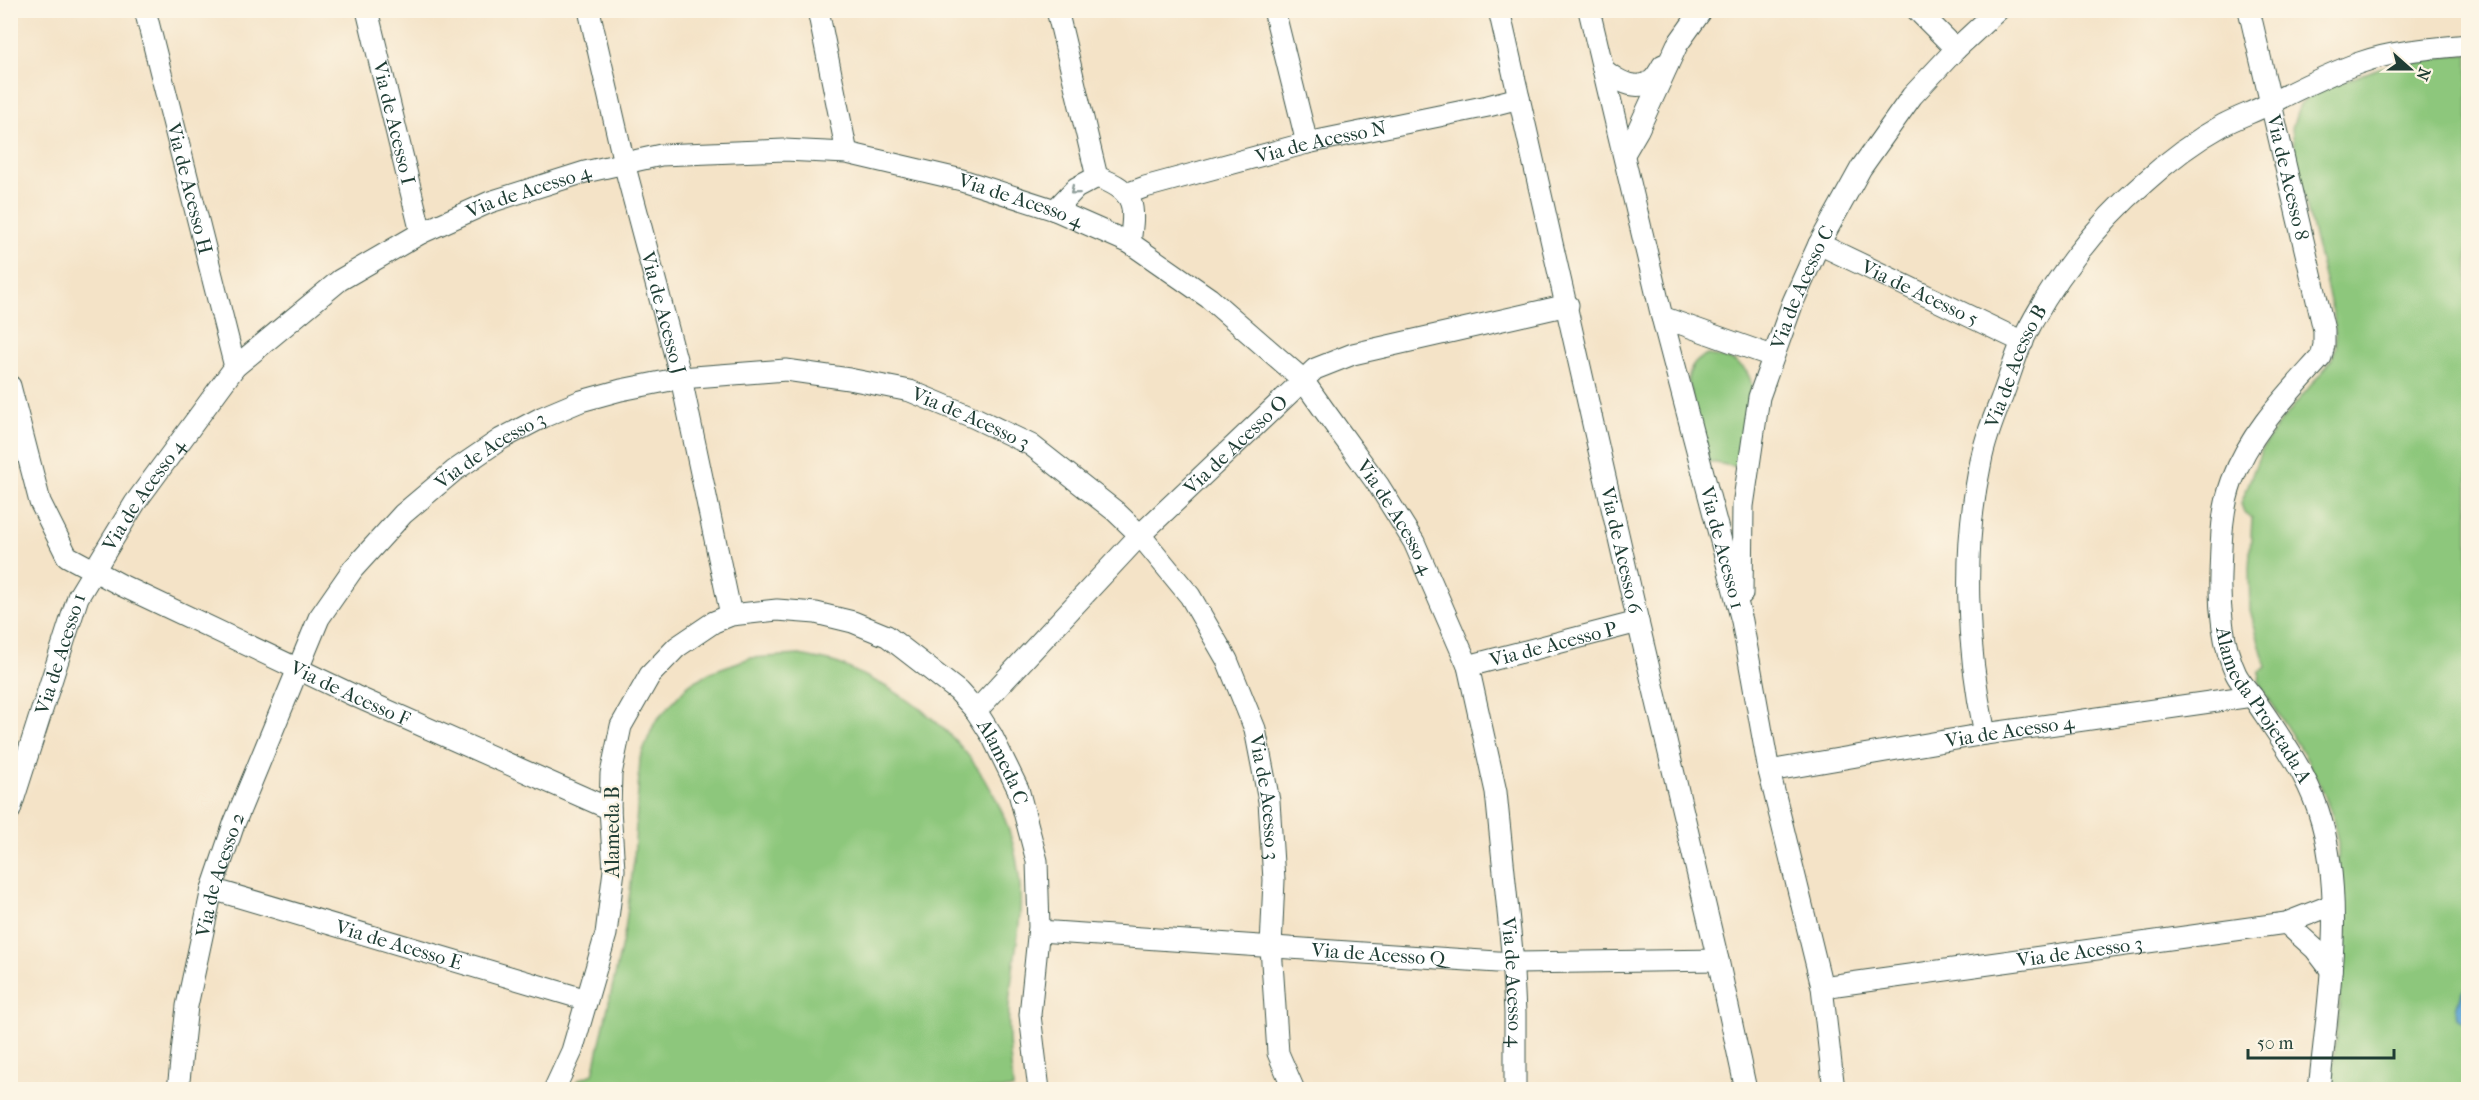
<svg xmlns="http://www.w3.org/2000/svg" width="2479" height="1100" font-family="'IM FELL French Canon',serif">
  <rect width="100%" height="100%" fill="#fcf5e5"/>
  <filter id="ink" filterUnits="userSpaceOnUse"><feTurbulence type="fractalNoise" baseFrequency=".0167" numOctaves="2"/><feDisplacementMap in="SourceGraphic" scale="12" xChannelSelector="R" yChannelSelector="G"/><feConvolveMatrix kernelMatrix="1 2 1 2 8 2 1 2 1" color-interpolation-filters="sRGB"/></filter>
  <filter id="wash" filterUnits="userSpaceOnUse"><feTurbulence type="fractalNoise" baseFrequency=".008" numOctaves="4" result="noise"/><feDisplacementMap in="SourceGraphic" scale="24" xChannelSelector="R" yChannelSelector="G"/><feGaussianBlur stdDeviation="1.35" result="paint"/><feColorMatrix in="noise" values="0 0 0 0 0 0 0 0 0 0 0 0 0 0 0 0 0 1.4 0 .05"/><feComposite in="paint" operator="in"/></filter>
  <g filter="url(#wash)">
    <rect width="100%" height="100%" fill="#f4e3c7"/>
    <path fill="#8dc77b" stroke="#568258" stroke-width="1.5" d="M2468,54V1089H2331L2348,915L2338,895V843L2333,818L2324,793L2308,761L2259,683L2260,672L2266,667L2250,610L2249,569L2252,519L2244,512L2241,504L2261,451L2277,426L2331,361L2336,347L2334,317L2297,168L2292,128L2300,104L2312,94L2379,68L2417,60Z
      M1708,355C1729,358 1748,362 1752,386L1737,467L1706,461L1688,379C1690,367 1696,359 1708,355Z
      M800,655C812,658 824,659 836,663C846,666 855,672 865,676C947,714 1008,785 1019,876C1025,920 1011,964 1009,1008C1007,1035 1011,1062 1013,1089H569L580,1079L593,1074L625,930L634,859L640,758L655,722L689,684L713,671L750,658Z"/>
    <path fill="#5ea6d5" stroke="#3e7284" stroke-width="1.5" d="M2468,983V1026L2457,1018C2454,1005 2461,993 2468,983Z"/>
  </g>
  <g filter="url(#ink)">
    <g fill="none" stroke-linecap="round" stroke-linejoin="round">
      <defs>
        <g id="street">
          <path id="s1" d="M145,10L235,367"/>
          <path id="s2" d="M367,10L421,233"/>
          <path id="s3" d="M589,10L624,163L681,378L731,615"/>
          <path d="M818,10L847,153"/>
          <path d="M1057,10L1097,177"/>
          <path d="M1274,10L1307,143"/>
          <path id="s4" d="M1499,10L1638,622L1718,960L1746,1090"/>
          <path id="s5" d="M1589,10L1662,317L1742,621L1769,771L1822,987L1834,1090"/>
          <path d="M1917,10L1956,49"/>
          <path id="s6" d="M2249,10L2324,330V345L2321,357C2287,395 2250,432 2232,481C2221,511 2221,545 2220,576C2219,606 2223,647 2236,674C2241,684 2251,694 2257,703C2280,737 2305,771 2318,810C2347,896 2328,1000 2319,1090"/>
          <path d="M1603,69C1615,79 1635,92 1651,81C1656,78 1660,70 1663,65"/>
          <path d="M1624,154L1638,130L1677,45L1702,10"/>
          <path id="s7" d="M1126,194L1145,187L1307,143L1488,106L1519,98"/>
          <path d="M1055,210L1076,188L1097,177C1137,191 1135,206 1130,243"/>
          <path id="s8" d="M1819,244L2023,342"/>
          <path d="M1662,317L1772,356"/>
          <path id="s9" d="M10,386L40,502L67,556L123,586L355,696L610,809"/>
          <path id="s10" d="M1742,594L1743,506L1759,397L1793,302L1819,244L1861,168L1912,96L1956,49L1998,10"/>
          <path id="s11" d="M1468,666L1638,622"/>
          <path id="s12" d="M976,711L1140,535L1315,369L1353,354L1568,305"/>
          <path id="s13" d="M1985,734C1966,646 1962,549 1981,461C1985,439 1994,417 2002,397C2009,379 2014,360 2022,342C2049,285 2097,223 2145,182C2168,161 2196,140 2223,125C2238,117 2256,111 2271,103C2300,88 2328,74 2359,63C2393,51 2433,48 2468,45"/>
          <path id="s14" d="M1769,771L1985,734L2252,696"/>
          <path id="s15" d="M10,810L78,597L110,544L135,503L235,367L340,280L421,233L490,202L585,172L661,155L784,150L847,153L962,180L1055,210L1130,243L1209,298L1302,379L1324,410L1379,486L1414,542L1468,666L1496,792L1512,952L1515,1013V1090"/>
          <path id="s16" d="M212,889L587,1000"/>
          <path d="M2286,923L2315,949L2331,970"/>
          <path id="s17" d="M1039,931L1512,963L1718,960"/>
          <path id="s18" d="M1822,987L2286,923L2332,905"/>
          <path id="s19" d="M178,1090L187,1006L212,889L234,824L319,618L353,569L403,514L454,471L501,439L543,417L581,401L621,390L681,378L786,370L849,379L910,391L975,418L1031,445L1115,511L1140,535L1190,596L1227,660L1255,729L1269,801L1274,880L1271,947L1278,1053L1294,1090"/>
          <path id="s20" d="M554,1090L572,1051L606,934L614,870L610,809L611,774L621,726L650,675L677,647L714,622L731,615L777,610L816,613L853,622L887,636L958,691L976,711L992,736L1018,789L1037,861L1039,927L1030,1015L1039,1090"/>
        </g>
      </defs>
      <use href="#street" stroke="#3f564a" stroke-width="23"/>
      <use href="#street" stroke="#fff" stroke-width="21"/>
    </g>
    <defs><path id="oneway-chevron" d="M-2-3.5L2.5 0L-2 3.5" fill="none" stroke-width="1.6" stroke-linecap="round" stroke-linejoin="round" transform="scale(1.5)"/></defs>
    <use stroke="#8f9e9a" href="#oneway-chevron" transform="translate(1074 191) rotate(140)"/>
  </g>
  <g text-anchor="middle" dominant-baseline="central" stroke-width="4.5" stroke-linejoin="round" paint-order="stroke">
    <g font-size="20" fill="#1f3d34" stroke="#fcf5e5">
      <text stroke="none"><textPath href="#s2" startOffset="116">Via de Acesso I</textPath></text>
      <text stroke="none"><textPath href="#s7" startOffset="202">Via de Acesso N</textPath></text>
      <text stroke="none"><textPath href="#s6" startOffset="172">Via de Acesso 8</textPath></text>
      <text stroke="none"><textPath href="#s1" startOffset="184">Via de Acesso H</textPath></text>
      <text stroke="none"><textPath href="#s15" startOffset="848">Via de Acesso 4</textPath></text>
      <text stroke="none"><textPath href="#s15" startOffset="1352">Via de Acesso 4</textPath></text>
      <text stroke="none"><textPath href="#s10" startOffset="316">Via de Acesso C</textPath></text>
      <text stroke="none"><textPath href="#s8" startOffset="112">Via de Acesso 5</textPath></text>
      <text stroke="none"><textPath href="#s3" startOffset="312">Via de Acesso J</textPath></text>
      <text stroke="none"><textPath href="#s13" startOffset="376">Via de Acesso B</textPath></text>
      <text stroke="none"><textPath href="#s19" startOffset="1242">Via de Acesso 3</textPath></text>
      <text stroke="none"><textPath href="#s12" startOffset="372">Via de Acesso O</textPath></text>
      <text stroke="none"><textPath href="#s19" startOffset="738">Via de Acesso 3</textPath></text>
      <text stroke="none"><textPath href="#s15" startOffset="345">Via de Acesso 4</textPath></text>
      <text stroke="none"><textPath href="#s15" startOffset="1856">Via de Acesso 4</textPath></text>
      <text stroke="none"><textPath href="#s5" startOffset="554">Via de Acesso 1</textPath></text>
      <text stroke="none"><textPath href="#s4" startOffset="554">Via de Acesso 6</textPath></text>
      <text stroke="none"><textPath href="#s11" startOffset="88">Via de Acesso P</textPath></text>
      <text stroke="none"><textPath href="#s15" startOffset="164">Via de Acesso 1</textPath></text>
      <text stroke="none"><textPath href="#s9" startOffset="495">Via de Acesso F</textPath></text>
      <text stroke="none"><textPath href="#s6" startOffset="746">Alameda Projetada A</textPath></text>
      <text stroke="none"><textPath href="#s14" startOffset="244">Via de Acesso 4</textPath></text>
      <text stroke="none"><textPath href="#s20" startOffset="870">Alameda C</textPath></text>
      <text stroke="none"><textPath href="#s19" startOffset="1746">Via de Acesso 3</textPath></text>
      <text transform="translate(612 832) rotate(-90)">Alameda B</text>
      <text stroke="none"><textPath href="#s19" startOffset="220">Via de Acesso 2</textPath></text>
      <text stroke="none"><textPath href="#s16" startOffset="195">Via de Acesso E</textPath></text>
      <text stroke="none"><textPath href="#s18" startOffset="260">Via de Acesso 3</textPath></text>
      <text stroke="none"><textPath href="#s17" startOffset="340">Via de Acesso Q</textPath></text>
      <text stroke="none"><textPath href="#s15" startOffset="2342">Via de Acesso 4</textPath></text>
    </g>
  </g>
  <rect width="2479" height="1100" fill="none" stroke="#fcf5e5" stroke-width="36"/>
  <g transform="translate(2410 69) rotate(111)" stroke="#fcf5e5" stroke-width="4.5" paint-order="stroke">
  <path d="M0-4.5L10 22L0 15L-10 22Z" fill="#1f3d34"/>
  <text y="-9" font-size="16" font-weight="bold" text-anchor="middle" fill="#1f3d34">N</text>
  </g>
  <path d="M2248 1049v9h146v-9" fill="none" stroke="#1f3d34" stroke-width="3"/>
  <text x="2257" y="1049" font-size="18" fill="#1f3d34" stroke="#fcf5e5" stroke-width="4.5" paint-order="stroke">50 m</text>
</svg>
